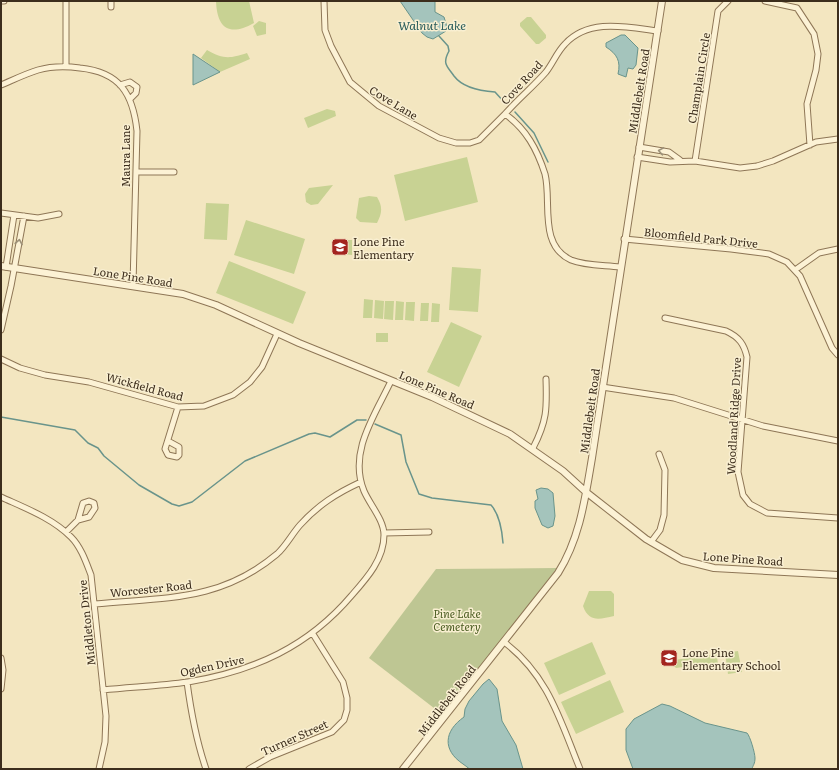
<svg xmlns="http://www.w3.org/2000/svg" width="839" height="770" font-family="Literata,serif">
  <rect width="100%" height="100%" fill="#f3e6c0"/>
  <path fill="#c8d293" d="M216,1H249L254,23C229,37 217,28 216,1Z
    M527,17H531L546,35V38L539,44H536L520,26V23Z
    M259,21L266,23V34L257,36L253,26Z
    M207,50C223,59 229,59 247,53L250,59L220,72L201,58Z
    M327,109L335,111L336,116L308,128L304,118Z
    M467,157L478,202L405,221L394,175Z
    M333,185L318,204L311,205L306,202L305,194L309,188Z
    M369,196L377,197C383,207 382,213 377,223L360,222L356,218L359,198Z
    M206,203L229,204L227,240L204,239Z
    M246,220L305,239L294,274L234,255Z
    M338,240H352V255L343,254V250L338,249Z
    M229,261L306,292L293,324L216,293Z
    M452,267L481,269L478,312L449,310Z
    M364,299L373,300L372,318H363Z
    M375,300L384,301L383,319L374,318Z
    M385,301H394L393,320L384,319Z
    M396,301L404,302L403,320H395Z
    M406,302H415L414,321L405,320Z
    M421,303H429L428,321H420Z
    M432,303L440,304L439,322H431Z
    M451,322L482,336L459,387L427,372Z
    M376,333H388V342H376Z
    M589,591H611L614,594V616C600,619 589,623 583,606Z
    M592,642L606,674L559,695L544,663Z
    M738,651L742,672L728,674L725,653Z
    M717,654L718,667L709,670L703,664L676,668L674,666V660Z
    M610,680L624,712L576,734L561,702Z"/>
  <path fill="#bec693" d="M557,568L443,715L369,658L436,569Z"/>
  <path fill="#a4c4bc" stroke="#69948b" d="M400,1H435V12L444,17L447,27L446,31L433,39L427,37L422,33Z
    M621,35H625L638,48L636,65L633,69L628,68L626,77L618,74C621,61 617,54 606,47V43Z
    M193,54L220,72L193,85Z
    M541,488L548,489L553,493L555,516L553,526L548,528L542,525L535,508V501L538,499L536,490Z
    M489,679L497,689L502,721L516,745L523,769C508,769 483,770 470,769C468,768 466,766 463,764C442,750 444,731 464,717L465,709L469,701L483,684Z
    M662,704L670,706L705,723L747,733C750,736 755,753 755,758C755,764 753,765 752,769H633L626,750V729L634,719Z"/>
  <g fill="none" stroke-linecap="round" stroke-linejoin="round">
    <path stroke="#69948b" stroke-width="1.5" d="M439,36L448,46L449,51C442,64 447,66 454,76C463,88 480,91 495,92L505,103
      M515,112L534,133L548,162
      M1,417L75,430L88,443L98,448L104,456L139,485L172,504L179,506L192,502L245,461L309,434L315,433L330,437L357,420H366
      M375,424L401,435L406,462L419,494L432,498L491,505C500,515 502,530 503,543"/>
    <defs>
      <path id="minor" d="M1,1H4
        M66,1V66
        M324,1L325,30L331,46L350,82L379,106L439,138L456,143H470L479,140L505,114
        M765,1L797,8L814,34L818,54L816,70L807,104L810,145
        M111,7V1
        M1,85C13,80 25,74 38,70C52,66 66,66 80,68C120,72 133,94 137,131L133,285
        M120,85L130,82L137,87L136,93L130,99
        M639,147L669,152L680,160
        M637,157L670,162L695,161L740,168L757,166L773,161L816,142L838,139
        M695,161L718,11L728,1
        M136,172H174
        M1,213L38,218L59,214
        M624,239L731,249L769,254L787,262L800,276L832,348L838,355
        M6,267L14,215
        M620,267C605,265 586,266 571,260C538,245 552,201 545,174C537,149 526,129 505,114C518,99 533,87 546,72C553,63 557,52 565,44C589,18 626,27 658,31
        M795,270L819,253L838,249
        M665,318L726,331C739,337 744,344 747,357L738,472L743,495L750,504L767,513L838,518
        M1,330L11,286L24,216
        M1,359L20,368L45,375L89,382L178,407L204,406L233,395L250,382L262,367L277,334
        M602,387L674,398L763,426L838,441
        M168,441L179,447V455L177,457L168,455L165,449L178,407
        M533,448C547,421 547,409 546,379
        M1,497C25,508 52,518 71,537C81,547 86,562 91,575L106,716L105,742L99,769
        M66,532L78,520L89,517L95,508L94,503L89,501L83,503L78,520
        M384,533L429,532
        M651,542L660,530L664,515L665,470L659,454
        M95,604C165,597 220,602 277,554C286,546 292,534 300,525C318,505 337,493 361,482
        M504,642C548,675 560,720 580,769
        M1,658L3,670L1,689
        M187,682C191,712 196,740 206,769
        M103,690C131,687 160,686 188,682C254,671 308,647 352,595C367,578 384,559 384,535C384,520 370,505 364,491C348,452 375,415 391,381
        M249,769L270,757L332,732L344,720L347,710V698L343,682L313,634"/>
      <path id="tertiary" d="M1,266L183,294L216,305L299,343L432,397L510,434L563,471L586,492L646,539L682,560L714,568L838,575
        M403,769L558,573C580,538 585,499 592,458L662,1"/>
    </defs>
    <use href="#minor" stroke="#8e7656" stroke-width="7"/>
    <use href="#tertiary" stroke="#8e7656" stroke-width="8"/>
    <use href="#minor" stroke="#fcf2d5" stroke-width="5"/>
    <use href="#tertiary" stroke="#fcf2d5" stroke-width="6"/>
  </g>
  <defs><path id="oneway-chevron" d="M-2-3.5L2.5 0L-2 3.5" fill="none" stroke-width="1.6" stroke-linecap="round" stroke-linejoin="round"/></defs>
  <g stroke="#9c9078">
    <use href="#oneway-chevron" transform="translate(661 151) rotate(-170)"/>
    <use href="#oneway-chevron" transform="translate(19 242) rotate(-80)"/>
  </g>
  <defs>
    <symbol id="school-square" viewBox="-11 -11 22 22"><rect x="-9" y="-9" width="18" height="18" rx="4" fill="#a3241f" stroke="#f9efd1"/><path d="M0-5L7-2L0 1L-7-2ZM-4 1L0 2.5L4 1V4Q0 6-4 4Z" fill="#fff"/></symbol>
  </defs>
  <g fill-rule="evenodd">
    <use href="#school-square" x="330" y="237" width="20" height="20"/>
    <use href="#school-square" x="659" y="648" width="20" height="20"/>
  </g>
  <g text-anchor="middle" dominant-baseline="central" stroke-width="3" stroke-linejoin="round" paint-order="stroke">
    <g font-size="11" fill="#3c2d1c" stroke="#f9efd1">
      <text transform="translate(698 78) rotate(-81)">Champlain Circle</text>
      <text transform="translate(521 82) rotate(-47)">Cove Road</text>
      <text transform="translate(638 91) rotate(-81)">Middlebelt Road</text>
      <text transform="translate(394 102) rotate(31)">Cove Lane</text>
      <text transform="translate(125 156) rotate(-90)">Maura Lane</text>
      <text transform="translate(701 237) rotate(6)">Bloomfield Park Drive</text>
      <text transform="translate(133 276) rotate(9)">Lone Pine Road</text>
      <text transform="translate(145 386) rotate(15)">Wickfield Road</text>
      <text transform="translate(437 389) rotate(23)">Lone Pine Road</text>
      <text transform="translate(589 411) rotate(-82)">Middlebelt Road</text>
      <text transform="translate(733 416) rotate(-87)">Woodland Ridge Drive</text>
      <text transform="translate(743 558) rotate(4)">Lone Pine Road</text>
      <text transform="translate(151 588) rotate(-6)">Worcester Road</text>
      <text transform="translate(86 623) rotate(-96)">Middleton Drive</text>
      <text transform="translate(212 665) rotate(-12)">Ogden Drive</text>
      <text transform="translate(446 700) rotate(-52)">Middlebelt Road</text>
      <text transform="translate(294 737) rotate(-24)">Turner Street</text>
    </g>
    <g font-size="11" fill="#3c2d1c" stroke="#f9efd1" text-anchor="start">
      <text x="353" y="241">Lone Pine<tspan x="353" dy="13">Elementary</tspan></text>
      <text x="682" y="652">Lone Pine<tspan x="682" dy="13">Elementary School</tspan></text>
    </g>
    <g font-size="11" font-style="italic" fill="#495b20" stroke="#f9efd1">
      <text x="457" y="613">Pine Lake<tspan x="457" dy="13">Cemetery</tspan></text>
    </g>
    <g font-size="12" font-style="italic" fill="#2a5d5c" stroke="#f9efd1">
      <text x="432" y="25">Walnut Lake</text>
    </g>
  </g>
  <rect width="839" height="770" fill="none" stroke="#3c2d1c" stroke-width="4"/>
</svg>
